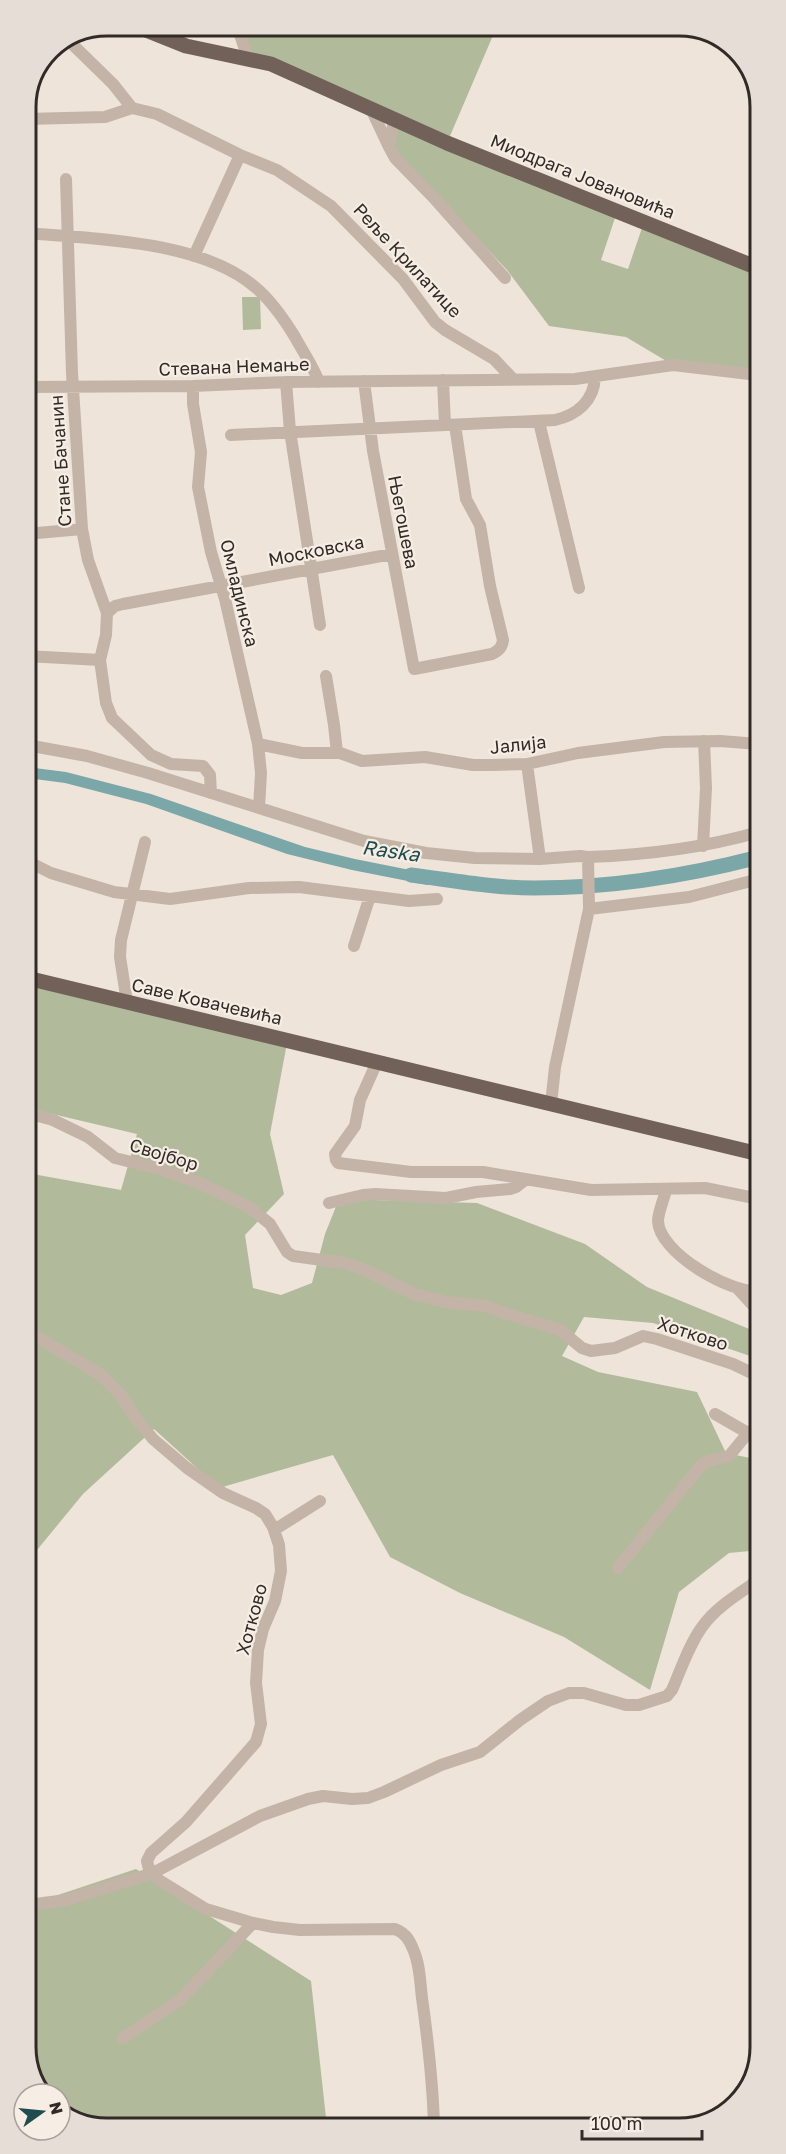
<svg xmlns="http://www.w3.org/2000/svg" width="786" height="2154" font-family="'Golos Text',sans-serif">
  <rect width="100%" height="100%" fill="#eee4d9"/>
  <path fill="#b1bb9b" d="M237,26H497L447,143L617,212L601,260L628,269L644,222L758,268V375L673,365L626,337L549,326L507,270L399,156L394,146V121L248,58Z
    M242,297H260L261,329L243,330Z
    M27,984L287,1043L270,1134L284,1194L245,1235L253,1288L281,1295L312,1283L325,1234L339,1199L477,1203L585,1244L647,1287L759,1333V1359L653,1323L584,1317L562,1356L598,1372L697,1392L726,1453L760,1460V1550L729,1553L679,1592L650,1690L564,1637L460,1593L390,1557L333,1455L219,1488L154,1429L83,1494L28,1561L27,1173L121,1190L137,1134L27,1108Z
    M136,1869L311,1981L327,2127L102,2128L60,2111V2094H45L28,2068V1905Z"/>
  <path fill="#7ca7a8" d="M27,767L66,772L151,794L305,847L355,859L430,874L428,885L352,870L287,854L146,804L65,783L27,778Z"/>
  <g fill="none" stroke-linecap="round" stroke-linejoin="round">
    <path stroke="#7ca7a8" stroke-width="15" d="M411,875C451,880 493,888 534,888C609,888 686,876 759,857"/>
    <path stroke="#c4b4a7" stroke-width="12" d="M237,26L248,58
      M69,41L113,84L132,108
      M372,111L389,147
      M26,119L105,117L132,108L157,114L240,155L277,170L331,206L403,279L435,322L445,330L494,359L513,379
      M394,121L389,147L395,158L433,197L505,278
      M66,179L72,373L82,529L88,560L107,613L106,635L100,660L106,703L112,718L151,755L171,764L203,766L210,775L211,793
      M26,233C95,239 200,240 255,287C272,301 284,319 295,337C303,352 313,366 319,382
      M194,256L240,155
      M443,380L445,425
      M364,381L373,451L414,669L492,654C499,650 502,648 503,640L490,586L480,525L466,499L455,425
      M286,382L290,431L320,625
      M193,386V404L201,452L198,487L211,552L225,599L258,744L261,773L259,808
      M26,387L193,386L286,382L575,379L673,365L758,375
      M539,422L579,588
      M231,435L555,420C577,415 594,401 595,377
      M26,534L82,529
      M107,613L115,606L123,604L392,554
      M26,656L100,660
      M326,676L334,725L337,753
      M258,744L302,753H340L362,761L425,757L473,765H491L527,764L578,753L664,742L720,741L759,744
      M27,745L87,756L148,773L364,841L426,853L475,858L540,859L580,856L588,857L589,909L555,1067L551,1104
      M527,764L540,859
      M703,846L706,788L704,741
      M588,857C647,855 703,848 759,832
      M27,861L51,873L114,892L170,899L249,888L299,887L409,901L437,899
      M589,909L689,897L759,879
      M354,946L370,896
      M127,1002L120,957L121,940L145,842
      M377,1062L360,1100L355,1126L335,1154L336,1160L338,1163L411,1172H483L591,1190L705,1188L759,1199
      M27,1113L53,1120L88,1137L115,1158L160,1169L197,1182L249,1207L270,1224L287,1252L293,1256L344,1263L365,1270L414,1294L446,1302L485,1306L508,1314L560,1330L582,1348L591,1351L615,1348L643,1336L657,1339L733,1364L760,1377
      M27,1136L31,1145L27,1156
      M666,1190C664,1199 658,1212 658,1221C659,1253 731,1294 759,1291
      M329,1203L363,1195L375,1194L446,1198L476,1192L510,1189L516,1187L525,1180
      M738,1289L759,1312
      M27,1331L101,1375L121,1395L134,1416L153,1439L187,1468L223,1493L256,1508L265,1514L273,1527L279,1545L281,1571L275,1601L263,1629L258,1650L256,1683L261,1724L256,1742L186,1822L151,1853L147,1861L149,1869L159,1880L206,1909L253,1923L273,1927L300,1930L395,1929C405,1933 409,1939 413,1949C420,1964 420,1982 422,1998C428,2041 433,2084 434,2127
      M715,1414L748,1433L760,1426
      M274,1530L320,1501
      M618,1568L698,1469L705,1462L729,1456L748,1433
      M28,1905L66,1900L153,1873L260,1816L308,1799L323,1796L352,1799L368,1798L384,1792L441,1765L480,1752L520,1720L548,1701L569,1693H584L626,1705H639L667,1696L672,1690C681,1669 689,1645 702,1627C716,1607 740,1593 760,1579
      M123,2038L180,2000L253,1923"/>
    <path stroke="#726159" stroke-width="15" d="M136,26L186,46L271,64L447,143L758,268
      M27,978L759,1154"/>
  </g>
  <g text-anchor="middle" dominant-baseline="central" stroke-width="4.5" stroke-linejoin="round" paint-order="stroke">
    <g font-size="18" fill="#322a27" stroke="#f6eee5">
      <text transform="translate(583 176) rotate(22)">Миодрага Јовановића</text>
      <text transform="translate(408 260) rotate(47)">Реље Крилатице</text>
      <text transform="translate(234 366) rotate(-2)">Стевана Немање</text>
      <text transform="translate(60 461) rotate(-94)">Стане Бачанин</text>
      <text transform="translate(404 522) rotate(79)">Његошева</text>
      <text transform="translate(316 550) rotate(-11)">Московска</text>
      <text transform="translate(240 593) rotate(76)">Омладинска</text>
      <text transform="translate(518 744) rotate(-6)">Јалија</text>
      <text transform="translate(207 1001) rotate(13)">Саве Ковачевића</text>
      <text transform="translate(164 1154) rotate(17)">Својбор</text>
      <text transform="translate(693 1333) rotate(18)">Хотково</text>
      <text transform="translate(251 1619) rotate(-75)">Хотково</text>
    </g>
    <g font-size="20" font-style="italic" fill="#214c4f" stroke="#f6eee5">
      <text transform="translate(391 850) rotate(8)">Raska</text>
    </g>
  </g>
  <path d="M0 0H786V2154H0ZM107 36H679A71 71 0 0 1 750 107V2047A71 71 0 0 1 679 2118H107A71 71 0 0 1 36 2047V107A71 71 0 0 1 107 36Z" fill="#e6ded6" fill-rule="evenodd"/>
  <path fill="none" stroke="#322a27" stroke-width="3" d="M107 36H679A71 71 0 0 1 750 107V2047A71 71 0 0 1 679 2118H107A71 71 0 0 1 36 2047V107A71 71 0 0 1 107 36Z"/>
  <g transform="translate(42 2112) rotate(75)"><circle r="28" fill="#f6eee5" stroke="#a8a099" stroke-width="1.5"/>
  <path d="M0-4.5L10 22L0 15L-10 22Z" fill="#214c4f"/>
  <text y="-9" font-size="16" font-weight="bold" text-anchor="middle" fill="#322a27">N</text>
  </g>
  <path d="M582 2130v9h120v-9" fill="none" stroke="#322a27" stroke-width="3"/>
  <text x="591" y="2130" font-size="18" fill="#322a27" stroke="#f6eee5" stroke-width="4.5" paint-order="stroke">100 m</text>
</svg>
